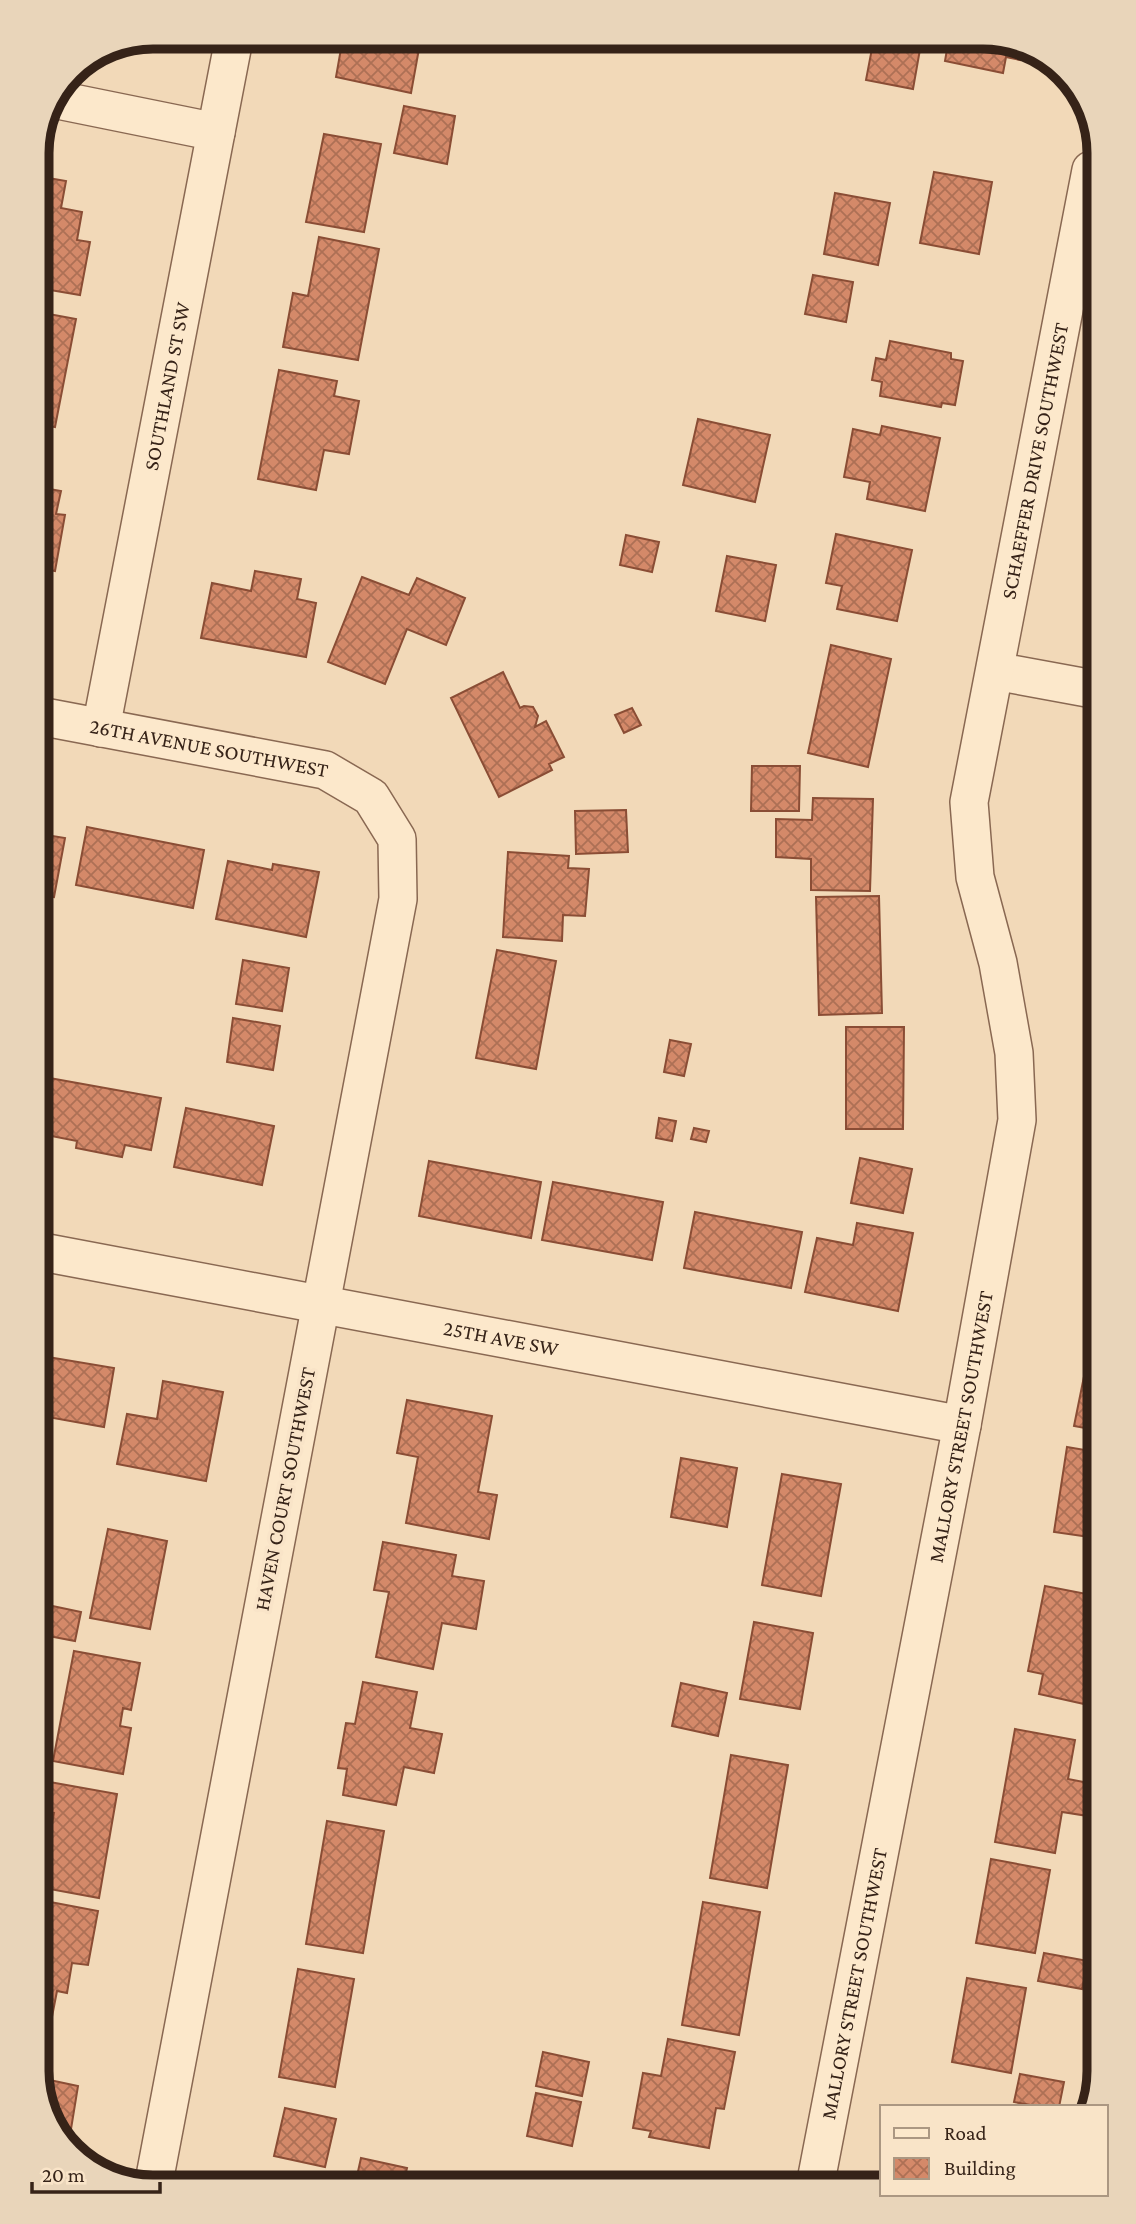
<svg xmlns="http://www.w3.org/2000/svg" width="1136" height="2224" font-family="'Crimson Pro',serif">
  <defs>
    <pattern id="building-cross-hatch" width="8" height="8" patternUnits="userSpaceOnUse" patternTransform="scale(1.75)"><rect width="8" height="8" fill="#d48969"/><path d="M0 0l8 8M0 8l8-8" fill="none" stroke="#ad7055"/></pattern>
  </defs>
  <rect width="100%" height="100%" fill="#f2d9b8"/>
  <path fill="url(#building-cross-hatch)" stroke="#8a4d35" stroke-width="2" d="M946,37H991L1022,49L1020,60L1006,57L1003,73L945,61L949,38Z
    M874,38H922L913,89L866,80Z
    M439,42V47L420,43L411,93L336,77L342,43Z
    M404,106L455,116L447,164L394,153Z
    M324,134L381,144L364,232L306,222Z
    M934,172L992,182L979,254L920,243Z
    M37,176L66,181L61,208L82,212L77,240L90,242L80,295L38,288Z
    M835,193L890,203L878,265L824,254Z
    M319,237L379,249L358,360L283,347L293,293L308,296Z
    M813,275L853,282L846,322L805,314Z
    M38,312L76,319L55,427L38,424Z
    M890,341L951,353V359L963,361L955,405L942,403L941,407L880,396L882,382L872,380L876,358L886,360Z
    M279,370L337,381L334,396L359,401L349,454L324,450L316,490L258,479Z
    M698,419L770,435L755,502L683,485Z
    M882,426L940,438L925,511L867,499L870,482L844,477L853,429L880,435Z
    M38,487L61,491L56,514L65,515L55,571L39,568Z
    M836,534L912,550L897,621L837,609L842,586L826,583Z
    M626,535L659,542L652,572L620,565Z
    M727,556L776,565L765,621L716,611Z
    M255,571L301,579L297,599L316,603L306,657L201,638L212,583L251,591Z
    M362,577L409,595L417,578L465,598L446,645L407,629L385,684L328,662Z
    M831,645L891,659L868,767L808,753Z
    M503,672L520,708L524,706L533,707L538,716L535,727L546,721L564,757L549,764L552,770L499,797L451,698Z
    M632,708L641,725L624,733L615,715Z
    M752,766H800L799,811H751Z
    M813,798L873,799L870,891L811,890V859L776,857V819L812,820Z
    M626,810L628,852L576,854L575,811Z
    M87,827L204,850L193,908L76,885Z
    M40,834L65,838L54,897L40,895Z
    M508,852L569,856L568,868L589,869L585,916L563,915L562,941L503,937Z
    M228,861L272,870L273,864L319,872L306,937L216,919Z
    M879,896L882,1013L819,1015L816,897Z
    M497,950L556,961L536,1069L476,1058Z
    M243,960L289,968L282,1011L236,1004Z
    M233,1018L280,1026L273,1070L227,1062Z
    M846,1027H904L903,1129H846Z
    M670,1040L691,1044L684,1076L664,1072Z
    M44,1077L161,1098L151,1150L125,1145L122,1157L76,1148L77,1141L41,1134V1092Z
    M186,1108L274,1126L262,1185L174,1167Z
    M659,1118L676,1121L672,1141L656,1138Z
    M694,1128L709,1131L706,1142L691,1139Z
    M860,1158L912,1169L903,1213L851,1203Z
    M429,1161L541,1182L531,1238L419,1216Z
    M553,1182L663,1202L652,1260L542,1240Z
    M695,1212L802,1232L791,1288L684,1268Z
    M857,1223L913,1233L898,1311L805,1292L817,1238L853,1245Z
    M1096,1317V1430L1074,1426Z
    M42,1356L114,1368L104,1427L42,1416Z
    M163,1381L223,1392L206,1481L117,1464L127,1414L157,1419Z
    M407,1400L492,1416L478,1492L497,1495L489,1539L406,1523L418,1457L397,1453Z
    M1067,1447L1097,1452V1538L1054,1532Z
    M681,1458L737,1468L727,1527L671,1517Z
    M782,1474L841,1484L821,1596L762,1585Z
    M108,1529L167,1541L150,1629L90,1618Z
    M383,1542L456,1555L452,1576L484,1581L476,1629L442,1623L433,1669L376,1657L389,1592L374,1590Z
    M1045,1586L1097,1596V1622L1094,1638L1097,1639V1669L1091,1668L1084,1704L1039,1694L1043,1674L1028,1671Z
    M43,1604L81,1612L75,1641L43,1635Z
    M754,1622L813,1633L800,1709L740,1699Z
    M74,1651L140,1663L131,1710L123,1708L120,1726L131,1728L123,1774L53,1761Z
    M363,1682L417,1692L410,1728L442,1734L434,1773L404,1767L396,1805L343,1795L347,1769L338,1768L346,1723L355,1724Z
    M681,1683L727,1693L718,1736L672,1726Z
    M1015,1729L1075,1740L1068,1779L1094,1784L1088,1816L1062,1812L1055,1853L995,1842Z
    M731,1755L788,1765L767,1888L710,1878Z
    M44,1781L117,1794L99,1898L44,1888V1870L54,1813L44,1812Z
    M327,1821L384,1831L363,1953L306,1944Z
    M991,1859L1050,1870L1035,1953L976,1943Z
    M45,1901L98,1911L88,1965L72,1963L67,1993L57,1991L50,2027L45,2026Z
    M703,1902L760,1912L739,2035L682,2025Z
    M1044,1953L1088,1961L1082,1989L1038,1981Z
    M298,1969L354,1979L335,2087L279,2077Z
    M967,1978L1026,1988L1011,2073L952,2062Z
    M668,2039L735,2052L724,2109L716,2108L709,2148L649,2137L651,2131L633,2128L643,2073L661,2076Z
    M543,2052L589,2062L582,2096L536,2086Z
    M1020,2074L1064,2082L1059,2107H1041L1014,2102Z
    M45,2079L78,2086L71,2129L53,2126L45,2115Z
    M536,2093L581,2102L572,2146L527,2136Z
    M285,2108L336,2119L325,2167L274,2156Z
    M361,2158L407,2168L403,2185H355Z"/>
  <g fill="none" stroke-linecap="round" stroke-linejoin="round">
    <defs>
      <g id="minor">
        <path d="M58,100L216,132"/>
        <path d="M995,671L1093,689"/>
        <path id="s1" d="M39,716L325,770L371,797L397,839L398,899L153,2187"/>
        <path id="s2" d="M101,728L233,44"/>
        <path id="s3" d="M42,1252L962,1425"/>
        <path id="s4" d="M816,2181L962,1425L1017,1120L1014,1053L998,963L975,877L969,802L1091,170"/>
      </g>
    </defs>
    <use href="#minor" stroke="#896852" stroke-width="40"/>
    <use href="#minor" stroke="#fce8cb" stroke-width="37"/>
  </g>
  <g text-anchor="middle" dominant-baseline="central" stroke-width="7" stroke-linejoin="round" paint-order="stroke">
    <g font-size="21" fill="#362318" stroke="#f9e4c8">
      <text stroke="none"><textPath href="#s2" startOffset="348">SOUTHLAND ST SW</textPath></text>
      <text stroke="none"><textPath href="#s4" startOffset="1750">SCHAEFFER DRIVE SOUTHWEST</textPath></text>
      <text stroke="none"><textPath href="#s1" startOffset="173">26TH AVENUE SOUTHWEST</textPath></text>
      <text stroke="none"><textPath href="#s3" startOffset="467">25TH AVE SW</textPath></text>
      <text stroke="none"><textPath href="#s4" startOffset="768">MALLORY STREET SOUTHWEST</textPath></text>
      <text transform="translate(285 1489) rotate(-79)">HAVEN COURT SOUTHWEST</text>
      <text stroke="none"><textPath href="#s4" startOffset="201">MALLORY STREET SOUTHWEST</textPath></text>
    </g>
  </g>
  <path d="M0 0H1136V2224H0ZM153 49H983A104 104 0 0 1 1087 153V2071A104 104 0 0 1 983 2175H153A104 104 0 0 1 49 2071V153A104 104 0 0 1 153 49Z" fill="#e9d5ba" fill-rule="evenodd"/>
  <path fill="none" stroke="#362318" stroke-width="9" d="M153 49H983A104 104 0 0 1 1087 153V2071A104 104 0 0 1 983 2175H153A104 104 0 0 1 49 2071V153A104 104 0 0 1 153 49Z"/>
  <rect x="880" y="2105" width="228" height="91" fill="#f9e4c8" stroke="#ab9782" stroke-width="2"/>
  <rect x="894" y="2128" width="35" height="10" fill="#fce8cb" stroke="#ab9782" stroke-width="2"/>
  <text x="944" y="2140" font-size="21" fill="#362318">Road</text>
  <rect x="894" y="2158" width="35" height="21" fill="url(#building-cross-hatch)" stroke="#ab9782" stroke-width="2"/>
  <text x="944" y="2175" font-size="21" fill="#362318">Building</text>
  <path d="M32 2182v10h128v-10" fill="none" stroke="#362318" stroke-width="3.5"/>
  <text x="42" y="2182" font-size="21" fill="#362318" stroke="#f9e4c8" stroke-width="5" paint-order="stroke">20 m</text>
</svg>
